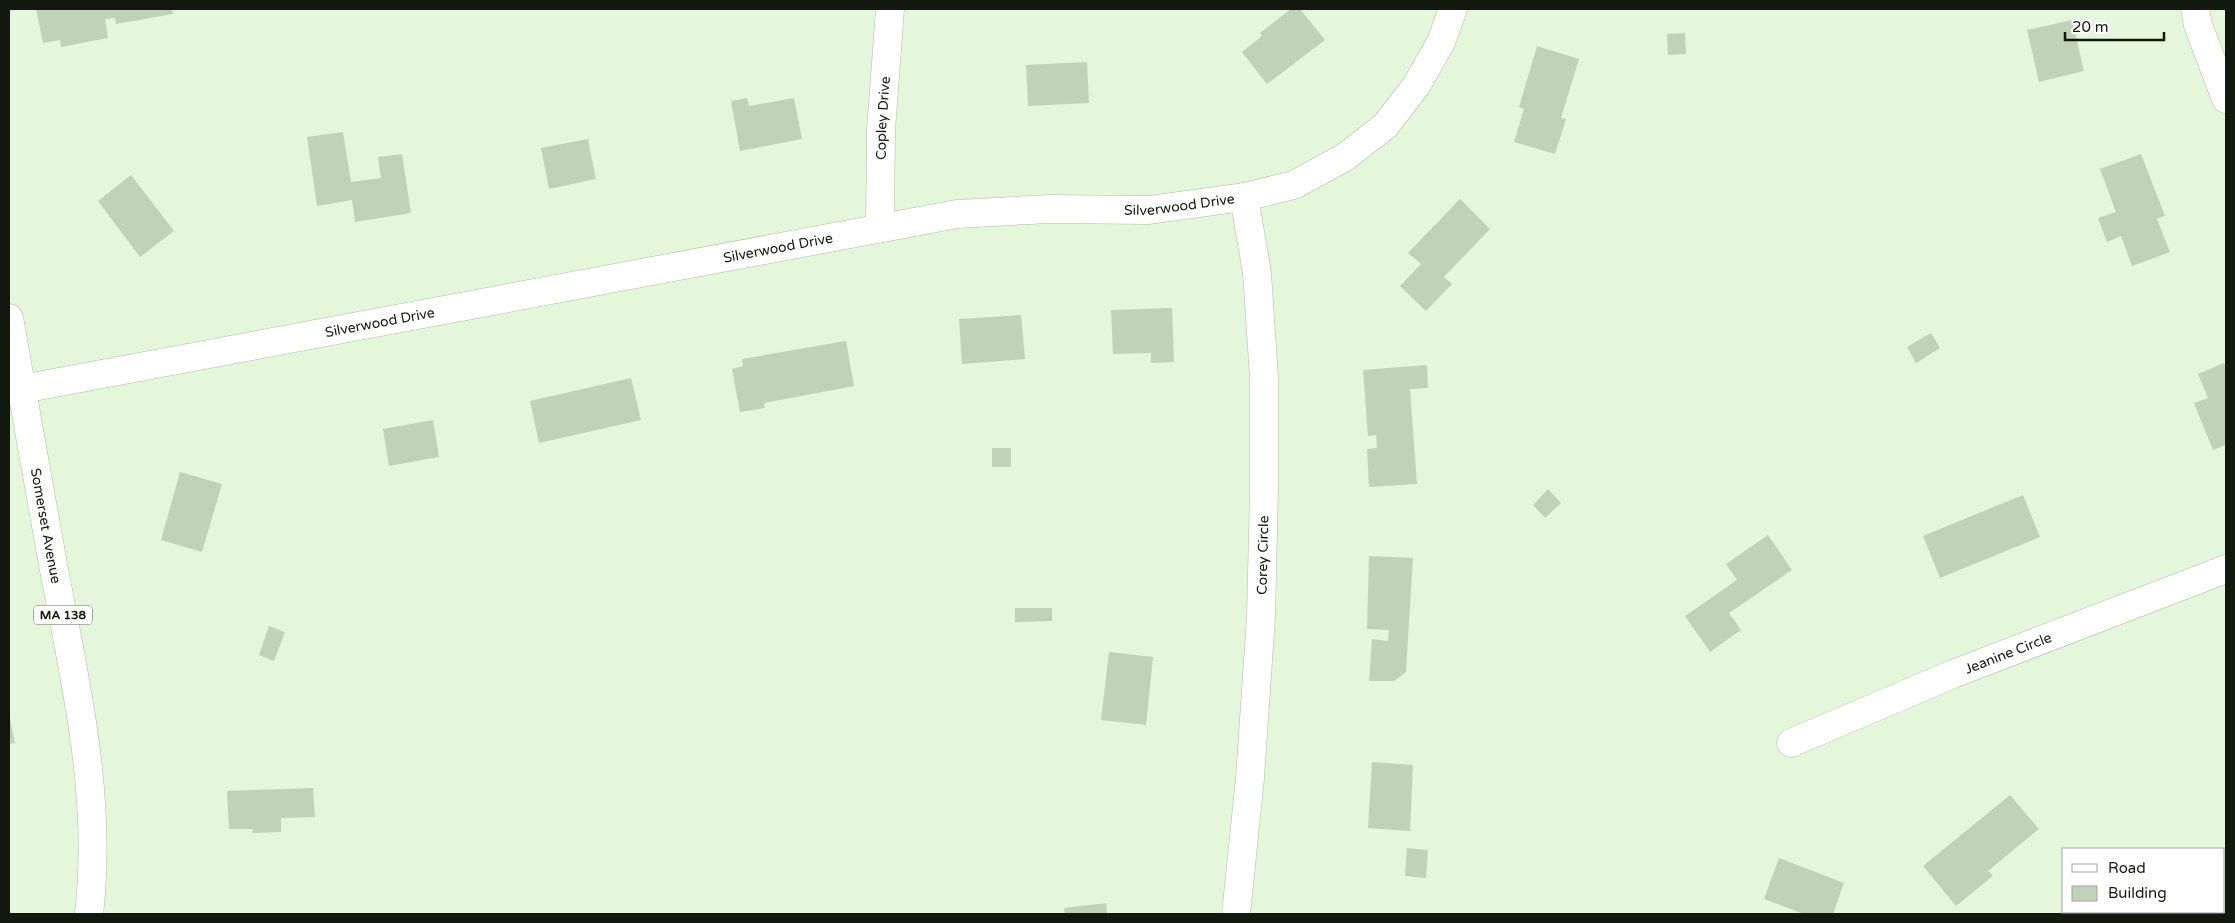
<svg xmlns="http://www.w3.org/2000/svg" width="2235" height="923" font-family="'Varela Round',sans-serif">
  <rect width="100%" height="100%" fill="#e4f7da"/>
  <path fill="#c0d3b6" d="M36,9H172L173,14L116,24L115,18L105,19L108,38L61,47L60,40L43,43Z
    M1291,9H1300L1325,40L1267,84L1242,52L1262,36L1260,33Z
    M2072,20L2084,71L2039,82L2027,30Z
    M1685,33L1686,54L1668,55L1667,34Z
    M1537,46L1579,59L1561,118L1566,119L1555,154L1514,142L1524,109L1519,107Z
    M1087,62L1089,103L1028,106L1026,65Z
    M747,98L749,106L794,98L802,139L740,151L731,101Z
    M343,132L351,182L381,178L378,157L402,154L411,213L355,222L352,200L317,206L307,137Z
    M588,139L596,179L549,189L541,148Z
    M2141,154L2165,216L2157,219L2170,252L2132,266L2121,236L2107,242L2098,218L2116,212L2100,169Z
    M131,175L174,231L140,257L98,201Z
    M1460,199L1490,229L1444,277L1452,284L1426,311L1400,286L1421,264L1408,253Z
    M1172,308L1174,362L1151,363V353L1113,354L1111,310Z
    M1021,315L1025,359L962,364L959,319Z
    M1931,333L1940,348L1916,363L1907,347Z
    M846,341L854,386L764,403L765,408L740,412L732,369L743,366L742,359Z
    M2224,363L2226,368V445L2213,450L2194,403L2208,398L2198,374Z
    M1427,365L1428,388L1410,389L1417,484L1369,487L1367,449L1377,448L1376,435L1368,436L1363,370Z
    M631,378L641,420L539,443L530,401Z
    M433,420L439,457L389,466L383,429Z
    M992,448H1011V467H992Z
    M180,472L222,484L202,552L161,540Z
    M1548,489L1561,503L1545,518L1533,505Z
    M2023,495L2040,537L1940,578L1923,536Z
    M1768,535L1792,570L1729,613L1741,630L1710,652L1685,616L1737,580L1726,564Z
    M1369,556L1413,558L1406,672L1394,681H1369L1372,639L1388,641L1389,630L1367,629Z
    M1015,608H1052V621L1015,622Z
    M269,626L285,632L274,661L259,655Z
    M1109,652L1153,657L1146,725L1101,720Z
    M9,714L15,743L9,744Z
    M1372,762L1413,765L1410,831L1368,828Z
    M313,788L315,817L281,818V832L252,833L253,829H229L227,791Z
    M2010,795L2039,829L1988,871L1993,876L1956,906L1923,866Z
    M1407,848L1428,850L1426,878L1405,876Z
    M1779,858L1844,883L1833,914H1804L1764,899Z
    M1106,903L1107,914H1065L1064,908Z"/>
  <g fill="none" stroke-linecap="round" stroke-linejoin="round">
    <defs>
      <g id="minor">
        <path d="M2195,9L2198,25L2226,99"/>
        <path id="s1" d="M880,228L881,130L890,9"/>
        <path id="s2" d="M22,389L957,214L1049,209L1149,210L1244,197L1294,185L1345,157L1385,126L1416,86L1441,42L1453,9"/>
        <path id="s3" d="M1791,743L1953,674L2226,569"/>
        <path id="s4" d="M1236,914L1250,778L1261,617L1264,489V378L1257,273L1244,197"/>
      </g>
      <g id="primary">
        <path id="s5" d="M9,318C24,398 37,479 52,559C74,676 103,794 89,914"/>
      </g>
    </defs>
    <use href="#minor" stroke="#abbea2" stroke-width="29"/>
    <use href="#primary" stroke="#abbea2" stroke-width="29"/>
    <use href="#minor" stroke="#fff" stroke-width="28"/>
    <use href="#primary" stroke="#fff" stroke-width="28"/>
  </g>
  <g text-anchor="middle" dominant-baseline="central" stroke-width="4.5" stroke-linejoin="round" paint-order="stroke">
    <rect fill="#fff" stroke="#585d56" stroke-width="1" x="34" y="605.5" width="58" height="19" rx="4"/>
    <g font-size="12" font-weight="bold" fill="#11180e">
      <text x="63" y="615">MA 138</text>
    </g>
    <g font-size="14" fill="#11180e" stroke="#fff">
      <text stroke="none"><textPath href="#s1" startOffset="110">Copley Drive</textPath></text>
      <text stroke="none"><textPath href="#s2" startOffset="1174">Silverwood Drive</textPath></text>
      <text stroke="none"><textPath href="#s2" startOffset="769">Silverwood Drive</textPath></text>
      <text stroke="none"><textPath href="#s2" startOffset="364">Silverwood Drive</textPath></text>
      <text stroke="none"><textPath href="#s5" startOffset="211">Somerset Avenue</textPath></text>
      <text stroke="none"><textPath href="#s4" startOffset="360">Corey Circle</textPath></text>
      <text stroke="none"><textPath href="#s3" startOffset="235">Jeanine Circle</textPath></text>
    </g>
  </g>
  <rect width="2235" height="923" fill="none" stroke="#11180e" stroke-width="20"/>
  <rect x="2062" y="848" width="162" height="65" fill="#ffffff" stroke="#a0a39f"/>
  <rect x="2072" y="864" width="25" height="8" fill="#ffffff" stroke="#a0a39f"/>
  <text x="2108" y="873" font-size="15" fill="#11180e">Road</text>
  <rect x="2072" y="886" width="25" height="15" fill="#c0d3b6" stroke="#a0a39f"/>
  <text x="2108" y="898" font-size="15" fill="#11180e">Building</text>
  <path d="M2065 32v8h99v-8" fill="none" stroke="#11180e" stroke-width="2.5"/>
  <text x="2072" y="32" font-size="15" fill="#11180e" stroke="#ffffff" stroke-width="4" paint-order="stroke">20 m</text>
</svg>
